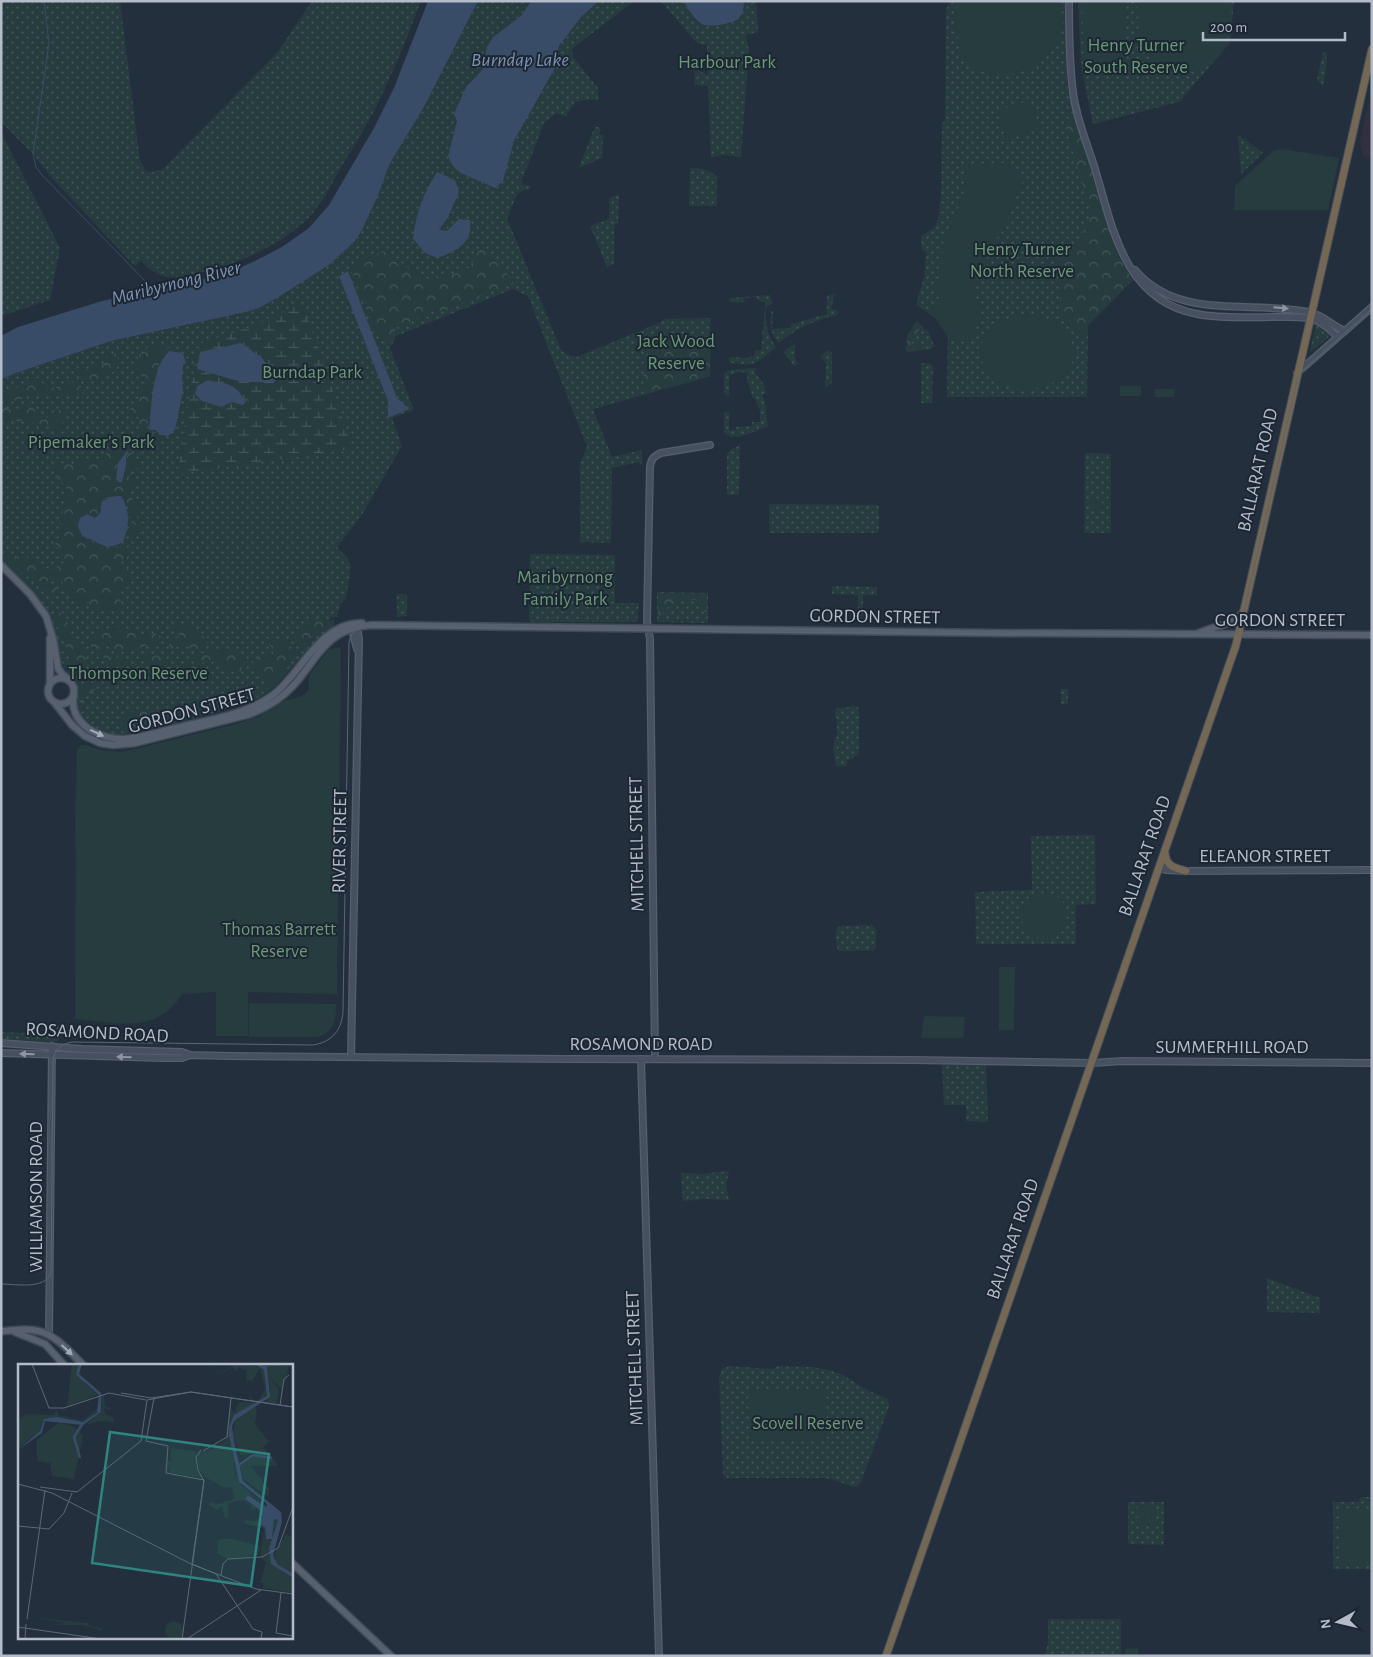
<svg xmlns="http://www.w3.org/2000/svg" width="1373" height="1657" font-family="'Alegreya Sans',sans-serif">
  <defs>
    <pattern id="green-dots" width="8" height="8" patternUnits="userSpaceOnUse" patternTransform="scale(1.25)"><rect width="8" height="8" fill="#263c3f"/><path d="M2 2h.1M6 6h.1" fill="none" stroke="#435659" stroke-width="1.8" stroke-linecap="round"/></pattern>
    <pattern id="forest-crowns" width="20" height="18" patternUnits="userSpaceOnUse" patternTransform="scale(1.25)"><rect width="20" height="18" fill="#263c3f"/><path d="M2 6a3 3 0 1 1 6 0M12 15a3 3 0 1 1 6 0" fill="none" stroke="#435659"/></pattern>
    <pattern id="wetland-marsh" width="20" height="14" patternUnits="userSpaceOnUse" patternTransform="scale(1.25)"><rect width="20" height="14" fill="#263c3f"/><path d="M1 5h8M5 5V1M11 12h8M15 12V8" fill="none" stroke="#435659"/></pattern>
  </defs>
  <rect width="100%" height="100%" fill="#242f3e"/>
  <path fill="#32303f" d="M1372,89V158L1363,156L1360,142Z"/>
  <path fill="url(#green-dots)" d="M1,1H120L140,161L146,171L152,172L163,169L277,53L312,1H421C410,30 399,58 386,86C373,115 357,142 340,169C330,187 320,208 304,222C280,245 235,265 203,272C176,279 160,283 141,260L135,266L51,177L33,154L1,122Z
    M478,1H531L521,16L493,37L487,47L482,70L466,88L448,156L511,150C521,123 538,99 552,74C557,65 556,54 560,45C567,30 586,10 599,1H634L573,48L572,53L573,57L598,88V100C580,100 574,98 566,117L557,113L544,123L521,183L532,187L518,193L507,218L561,350L568,355L577,357L661,322L664,319L711,318L710,376L593,409L612,457L642,450V465L638,462L612,468L611,543L580,542V463L587,447L528,296L513,289L396,336L390,348L414,410L392,418L402,446L360,518L337,547L348,559L351,567L346,598L340,604L337,617L330,618L331,629C306,645 291,674 267,693C249,706 133,737 111,734C102,732 87,724 82,717C75,705 80,692 76,684C73,677 65,671 62,662C57,650 57,637 53,625C44,599 20,579 1,560V379L19,372L111,341L246,312L261,307L329,265L355,241L367,220L389,165L424,107Z
    M661,1H683C688,8 693,19 699,23C706,28 732,24 737,19C741,15 744,7 744,1H756L758,32L746,35L749,50L741,157L722,155L711,158L708,86L694,85L695,69L708,75L707,45L699,44L694,40Z
    M950,1H1066L1067,84L1077,129L1114,244L1123,265L1133,280L1088,325L1087,397H947L948,337L935,318L916,305L924,277L926,252L922,250L921,236L934,228L938,220L941,194L942,124L945,119L946,10Z
    M1078,1H1234L1230,43L1179,102L1093,124L1081,65Z
    M1323,52L1327,53V63L1323,86L1317,80Z
    M595,126L600,128V135H603L602,158L579,168Z
    M1,132L60,248L50,300L1,316Z
    M1240,136L1263,153L1241,174L1238,137Z
    M690,168C699,168 710,170 717,176V206H689Z
    M619,194L618,224H615L614,264L607,267L590,226L609,219V198Z
    M835,294L831,308L838,311L837,315C813,321 798,327 779,343C770,335 770,323 771,312L773,310L772,329L791,328V324L827,314V296Z
    M770,295L772,304L766,307C765,323 767,334 776,347C758,362 754,369 729,362V357L749,358L750,356H754L755,350H761L765,307V302L759,301L756,297L745,298L744,301L745,302H730V298Z
    M917,321L929,333L934,346L931,349L906,352L907,336Z
    M1316,325L1322,327L1331,335L1311,352L1310,350Z
    M795,343V359L798,364L794,366L784,352Z
    M829,350L832,353V383L825,388L826,364L820,356Z
    M921,363H928L933,366L932,403H921Z
    M756,368L755,372L764,385L766,393L762,395C768,405 765,415 768,426C755,430 736,443 724,433V413L729,411V430H736V427L752,426V422H760V411L755,398H753L747,380L748,373L738,372L729,375V396L725,395L724,393V373L729,370Z
    M740,445L739,495H727V454L730,450Z
    M1085,453L1111,454V533H1084Z
    M769,504L879,505V533H769Z
    M530,554L615,555V603H639L637,622H531L529,619Z
    M832,586L877,587V595H863V621H858V595L832,594Z
    M657,592L708,593V623L657,622Z
    M397,594H407V616L397,617Z
    M1061,689H1068V704H1061Z
    M852,705L859,708V755L855,756L853,759L847,760V766H836L833,748L835,738L837,737V718H835V712L837,708L851,707Z
    M1095,835L1096,904L1076,905V944H976L975,892L1032,890L1031,836Z
    M872,925L876,929V947L873,951H839C835,945 835,934 838,927L841,926Z
    M59,1025L62,1026C63,1033 62,1039 56,1042L1,1039V1032L52,1034L53,1030H49Z
    M942,1065H986L988,1122L966,1121V1105H944Z
    M729,1171L726,1186L729,1200L706,1199L683,1201L681,1173L700,1174Z
    M1267,1278L1320,1298V1313L1267,1312Z
    M730,1366L772,1369L778,1366L812,1367L829,1370L843,1375L867,1390L888,1399L889,1407L861,1482L858,1486L854,1487L831,1479L821,1478H726L723,1475L719,1377L722,1369Z
    M1360,1497H1372V1569H1333V1502H1359Z
    M1128,1502H1164V1545L1128,1544Z
    M1048,1619H1121V1656H1045L1048,1642Z"/>
  <path fill="url(#forest-crowns)" d="M1073,113L1114,244L1123,265L1133,280L1088,325V333L1075,334L1060,315V287L1055,257L1070,255L1092,215L1065,126L1071,125L1068,114Z
    M481,243L514,282L447,310L431,312L396,328L387,345L375,332L351,270L365,257L386,251L424,280C436,278 463,275 471,265C476,259 478,251 481,243Z
    M917,321L922,326L913,338L912,346H920L923,349L907,350V336Z
    M667,337H683L710,348V375C689,383 666,391 643,390L644,357Z
    M164,344L168,347C158,364 150,385 149,404C148,408 150,409 149,412C149,420 146,424 148,432H155L161,438L160,442L165,447L156,448L153,446L146,447L138,444L139,418L127,413L133,406L139,403L138,393L139,386L145,383L136,366L139,354L143,355L148,347Z
    M108,354H117L119,363L114,372L104,373L98,381L89,380L73,374L78,367L86,371L104,364Z
    M38,378L46,387L57,388L65,385L66,380L75,383L87,391L71,397L29,394L26,398L13,401L1,400V393L19,387Z
    M34,406L35,412L42,420L48,417L53,410H64L62,430L28,422L4,420L1,424V410L4,408H13L19,410L23,407Z
    M127,444L133,445L131,456L139,461V468H128L126,474L128,478L135,480V486L128,489L133,501L141,509L136,515L143,525L142,533L134,538L130,537L133,517L128,511V504L123,496C113,493 107,497 99,503L100,511L95,516L87,512L79,516L77,525L82,536C89,539 93,544 100,547C110,551 119,547 129,545L131,553L119,565L125,566L131,572L129,587L109,590L119,592L121,603L127,607L124,611C111,610 100,612 89,605L79,607L74,603L77,596L64,592L62,587L63,580H48L57,588L53,597L46,589L22,573L3,557L15,556L21,561L27,557L41,566L52,570L66,561L54,542L63,538L59,529L67,488L54,474L57,463C65,463 71,466 79,464L80,461L96,459L103,462H109L106,457C107,444 117,445 127,444Z
    M658,593L707,594V611L704,612L699,600H675L658,618Z
    M61,612L66,618L72,640H79L88,662L75,667L71,665L63,637L58,629L54,614Z
    M313,619L326,620L328,622L334,619V626L319,634L306,649L295,637L302,626Z
    M179,624L189,627L193,630L201,629V635L208,638L206,643L199,648L191,649L188,644L179,646L170,650L169,644L175,637L180,635L172,628Z
    M117,627L125,629L133,628L142,637C150,632 154,633 162,637L156,647C144,645 139,647 129,653L119,651L102,643L98,645L97,653H94L90,645L92,635L99,630Z
    M283,638L298,655C290,660 289,667 283,674C277,682 269,688 260,693L267,678L255,673L249,664L258,661L261,655L266,657L273,655V649L268,643L272,640L278,641Z
    M221,649L234,650L245,657L241,672H232L207,659L202,663L199,669L189,672L176,688L173,679C153,679 153,667 140,656L148,654L165,657L167,665L178,671L185,664H193L196,659L191,656Z
    M104,650L115,658L123,657L126,660L123,664L117,667L103,657L101,652Z
    M100,664L105,667L107,678L91,693L86,694L84,699L87,702L79,704L80,691C94,681 97,686 100,664Z
    M232,700L237,702C213,715 163,724 135,730H126L121,728L123,717L128,712H155Z"/>
  <path fill="url(#wetland-marsh)" d="M302,302L353,449L177,474L198,344L257,325Z"/>
  <path fill="#263c3f" d="M959,1H1059C1086,70 964,108 957,35C955,24 955,12 959,1Z
    M1082,1H1125L1127,62L1084,63Z
    M1137,1H1230C1230,17 1231,40 1221,54C1206,77 1157,78 1145,51C1139,36 1138,17 1137,1Z
    M1030,100L1039,128L1006,139L997,111Z
    M1282,149L1339,158L1328,210H1234L1235,186L1273,151Z
    M1003,163L1015,168L1023,182L1009,212L1007,226L998,237L972,287L982,317L971,338L954,341L951,340L936,317L931,313V310L941,301L933,289L940,276L943,243L966,188L967,164Z
    M1018,316C1074,309 1098,371 1042,387C982,403 952,330 1018,316Z
    M1120,386H1141V396H1120Z
    M1155,389H1174V397H1155Z
    M1094,498C1099,498 1102,501 1104,506L1100,509L1094,510L1089,506L1090,501Z
    M341,648L337,994L248,992V1036H216V992L182,994C156,1036 116,1022 75,1019L76,859L75,824L77,749L81,745H85L101,750L122,752L232,725L258,717L286,700L301,697L308,691L310,674L329,649Z
    M1021 916a23 23 0 1 1 46 0a23 23 0 1 1-46 0Z
    M999,967H1015L1014,1030H999Z
    M249,1003L336,1004C336,1019 335,1032 318,1037H249Z
    M924,1016L965,1017L963,1038H921Z
    M826,1389L827,1439L750,1441L748,1391Z
    M1153,1506L1154,1514H1137V1507Z
    M1341,1508L1372,1509V1564H1340Z
    M1137,1517H1154V1524L1137,1525Z
    M1138,1648V1656H1125V1649Z"/>
  <path fill="#394c67" d="M428,1H478L424,107L389,165L379,193L362,230L355,241L329,265L280,296L261,307L246,312L111,341L19,372L1,379V336L18,327L102,301L223,275L253,262L282,247L309,228L329,205L374,128L394,88Z
    M531,1H599L581,17L559,46L555,68L514,141L503,181L495,188L459,172L453,166L448,156L457,121L454,114L466,87L482,70L487,47L493,37L521,16Z
    M683,1H744C744,8 743,15 738,19C731,24 706,29 700,23C693,18 688,8 683,1Z
    M437,172L455,180L459,192L448,217L439,230L447,231L459,219L470,220C473,244 457,250 438,258L425,253L413,239C416,213 423,194 437,172Z
    M348,271L397,398L409,409L388,418V401L339,276Z
    M241,343L262,358L276,376L275,382H241L197,369L200,352Z
    M169,351L183,353L186,363L183,365L182,377L183,391L175,430L168,436L160,435L156,430H149C152,405 151,370 169,351Z
    M208,380C216,383 229,382 236,389C240,392 243,398 246,402L243,405L232,402L221,407L202,401L195,394L197,386Z
    M127,451L129,452L126,456V465L122,482L120,483L116,479L118,463Z
    M121,496C131,511 129,526 123,542C103,553 100,541 82,536L78,526L80,518L87,514L95,518L101,512C99,499 110,496 121,496Z"/>
  <g fill="none" stroke-linecap="round" stroke-linejoin="round">
    <path stroke="#394c67" stroke-width="1" d="M44,1L49,43L33,154L36,167L42,175L154,290"/>
    <defs>
      <path id="secondary" d="M1069,1C1069,31 1069,62 1073,92C1076,118 1087,143 1095,169C1113,229 1124,300 1197,314C1221,319 1255,317 1280,317C1294,317 1308,316 1321,323C1327,326 1333,333 1338,337
        M1135,270C1178,321 1251,300 1308,312C1324,315 1332,326 1345,331
        M1297,373L1372,307
        M352,630L357,649
        M1159,868L1166,870L1186,871L1372,870
        M1,1043L82,1049L182,1052L190,1055L230,1056L566,1059L913,1060L1092,1063L1123,1061L1372,1063
        M1,1053L161,1058H182L190,1055
        M351,1057L359,639L357,627
        M655,1058L650,639L647,621L650,467C651,459 654,456 661,453L710,445
        M641,1059L659,1656
        M49,1335L52,1046"/>
      <path id="primary" d="M1,565L30,594L46,616L53,639L58,668L62,674L68,679
        M1197,634C1211,626 1234,626 1243,612
        M50,638V684
        M48 691a13 13 0 1 1 26 0a13 13 0 1 1-26 0Z
        M74,695C70,711 80,725 94,732C103,737 113,739 123,739C140,738 159,732 176,728C207,720 246,715 273,695C302,673 319,623 362,623
        M55,703L72,725L85,736L100,743L113,745L135,743L247,715C265,709 280,700 293,686C318,658 326,628 372,625L994,633L1372,635
        M1,1331C12,1331 23,1328 33,1330C54,1332 70,1352 84,1366
        M15,1332L45,1344L65,1366
        M291,1562L391,1656"/>
      <path id="highway" d="M1165,853C1166,866 1174,868 1186,871
        M886,1656L1236,645L1372,49"/>
    </defs>
    <use href="#secondary" stroke="#565f6c" stroke-width="8"/>
    <use href="#primary" stroke="#414a57" stroke-width="9"/>
    <use href="#highway" stroke="#434c59" stroke-width="9"/>
    <use href="#secondary" stroke="#465061" stroke-width="5.5"/>
    <use href="#primary" stroke="#56606e" stroke-width="6"/>
    <use href="#highway" stroke="#746855" stroke-width="7"/>
    <path stroke="#5a6575" stroke-width="1" d="M1,1284C17,1284 44,1290 51,1273L53,1060C55,1049 61,1044 72,1042L313,1045C332,1042 342,1030 343,1011L349,643C351,631 358,626 370,626L735,632L1232,635L1237,632L1241,625L1298,377L1303,370L1372,309"/>
  </g>
  <defs><path id="oneway-solid" d="M-6-.8H1V-3.2L6.5 0L1 3.2V.8H-6Z" transform="scale(1.25)"/></defs>
  <g fill="#8e96a5">
    <use href="#oneway-solid" transform="translate(1281 308) rotate(5)"/>
    <use href="#oneway-solid" transform="translate(27 1054) rotate(-178)"/>
    <use href="#oneway-solid" transform="translate(124 1057) rotate(-179)"/>
  </g>
  <g fill="#a1aab7">
    <use href="#oneway-solid" transform="translate(97 733) rotate(25)"/>
    <use href="#oneway-solid" transform="translate(67 1350) rotate(43)"/>
  </g>
  <g text-anchor="middle" dominant-baseline="central" stroke-width="4" stroke-linejoin="round" paint-order="stroke">
    <g font-size="19" fill="#6b9a76" stroke="#1d2633">
      <text x="1136" y="45">Henry Turner<tspan x="1136" dy="22">South Reserve</tspan></text>
      <text x="727" y="62">Harbour Park</text>
      <text x="1022" y="249">Henry Turner<tspan x="1022" dy="22">North Reserve</tspan></text>
      <text x="676" y="341">Jack Wood<tspan x="676" dy="22">Reserve</tspan></text>
      <text x="312" y="372">Burndap Park</text>
      <text x="91" y="442">Pipemaker's Park</text>
      <text x="565" y="577">Maribyrnong<tspan x="565" dy="22">Family Park</tspan></text>
      <text x="138" y="673">Thompson Reserve</text>
      <text x="279" y="929">Thomas Barrett<tspan x="279" dy="22">Reserve</tspan></text>
      <text x="808" y="1423">Scovell Reserve</text>
    </g>
    <g font-size="19" fill="#b4bcc9" stroke="#1d2633">
      <text transform="translate(1258 470) rotate(-77)">BALLARAT ROAD</text>
      <text transform="translate(875 617) rotate(1)">GORDON STREET</text>
      <text x="1280" y="620">GORDON STREET</text>
      <text transform="translate(192 711) rotate(-15)">GORDON STREET</text>
      <text transform="translate(340 841) rotate(-89)">RIVER STREET</text>
      <text transform="translate(637 844) rotate(-91)">MITCHELL STREET</text>
      <text transform="translate(1145 856) rotate(-71)">BALLARAT ROAD</text>
      <text x="1265" y="856">ELEANOR STREET</text>
      <text transform="translate(97 1033) rotate(3)">ROSAMOND ROAD</text>
      <text x="641" y="1044">ROSAMOND ROAD</text>
      <text x="1232" y="1047">SUMMERHILL ROAD</text>
      <text transform="translate(36 1197) rotate(-90)">WILLIAMSON ROAD</text>
      <text transform="translate(1013 1239) rotate(-71)">BALLARAT ROAD</text>
      <text transform="translate(635 1358) rotate(-92)">MITCHELL STREET</text>
    </g>
    <g font-size="20" font-style="italic" fill="#7c92b1" stroke="#1d2633">
      <text x="520" y="60">Burndap Lake</text>
      <text transform="translate(176 283) rotate(-14)">Maribyrnong River</text>
    </g>
  </g>
  <g transform="translate(18 1364)">
    <rect width="275" height="275" fill="#242f3e"/>
    <path d="M54,0H62L59,12L80,31L49,42ZM188,0L201,9L213,3L221,0L242,3L245,5L247,9L248,35L239,37L232,36V33L236,37L242,35L247,24L242,4L234,17L228,16L229,7L222,4L223,1L217,8L215,3L201,10ZM246,0L271,2L264,26L252,13L261,26L259,40L248,39L252,28L250,5ZM83,31H86L87,43L93,44L92,46L86,44L87,50L96,54L95,58L82,57L67,61L84,47ZM81,32V46L73,54L64,58L38,53L26,55L21,68L0,84V56L8,50L36,51L39,46L40,51L64,57L79,45ZM221,38L237,39L216,52L211,72L218,110L223,121L259,150L260,154L237,134L230,131L227,136L243,147L244,154L239,160L247,163L248,175H253L256,155L260,156L251,190L265,209L275,214V229L245,224L246,219H242L248,199L242,192L246,165L226,159L227,156L237,157L243,153L239,144L234,146L232,141L224,136L210,139L211,154L206,153L204,142L199,146L191,141V138L201,140L217,135L214,123L206,124L187,113L181,106L179,94L181,88L193,86L207,76L212,42L216,49ZM236,42L239,46L237,60L251,78L242,86L246,84L260,102H233L251,124L250,133L226,116L222,102L239,89L222,91L215,72L217,56ZM41,58L58,64L65,72L56,115L34,112L32,99L19,97V76ZM210,174L242,182L241,191L209,195L199,189L200,176ZM11,253L70,259L71,262L83,264V267L66,261H42L36,260L48,259Z" fill="#263c3f"/>
    <path d="M203,101L216,104L218,115L203,118Z" fill="#263c3f"/>
    <path d="M254,0L271,2L267,5L268,11L263,12V24L255,16L260,11L258,6H254ZM227,62L230,69L232,64H237L242,75H237L236,70L230,76L226,74V69L220,72ZM153,84L178,87L179,105L185,114L151,109L152,100L149,108V97H153ZM268,170L275,173V209L261,202L256,191ZM147 266a9 9 0 1 1 18 0a9 9 0 1 1-18 0Z" fill="#263c3f"/>
    <path d="M64,0L61,10L83,29V48L65,61L27,57L24,69L0,86L22,67L26,55L38,53L65,58L79,49L81,31L58,11L60,2ZM237,0L249,2L252,33L217,56L214,62L216,77L225,117L263,148L264,158L255,191L260,201L275,209V214L253,200L251,185L260,156L256,155L254,175H248L247,163L239,160L244,154L243,147L227,135L230,131L248,143L249,140L221,118L211,72V63L216,51L249,32L246,6Z" fill="#394c67"/>
    <path fill="none" stroke="#394c67" stroke-width="2.5" d="M62,94L56,73L65,59M221,101L235,91L254,94"/>
    <path fill="none" stroke="#5e6776" stroke-width="1" d="M14,0L31,44H46L91,29L128,36M103,29L133,34L173,28L275,43M136,34L128,77L150,82L148,109L186,116L174,200L198,210L235,265L244,268L243,275M129,36L173,28L275,43M262,41L266,15L271,11M123,77L129,36M185,87L209,73L213,34M0,120L34,129L173,200L238,225L275,230M22,123L59,128L123,77M0,162L31,165L46,149L54,129M203,211L205,200L210,195L244,193L260,184L275,143M263,229L258,269L275,272M9,255L27,126M0,263L83,275M7,275L8,260M164,275L186,117L180,106L178,93L183,86M169,275L243,226"/>
    <path fill="#308480" fill-opacity="0.15" stroke="#308480" stroke-width="2.5" d="M92,68L251,90L233,222L74,199Z"/>
    <rect width="275" height="275" fill="none" stroke="#b4bcc9" stroke-width="2.5"/>
  </g>
  <rect width="1373" height="1657" fill="none" stroke="#b4bcc9" stroke-width="5"/>
  <g transform="translate(1338 1622) rotate(262)" stroke="#1d2633" stroke-width="4" paint-order="stroke">
  <path d="M0-4L9 19L0 12L-9 19Z" fill="#b4bcc9"/>
  <text y="-8" font-size="14" font-weight="bold" text-anchor="middle" fill="#b4bcc9">N</text>
  </g>
  <path d="M1203 32v8h142v-8" fill="none" stroke="#b4bcc9" stroke-width="2.5"/>
  <text x="1210" y="32" font-size="15" fill="#b4bcc9" stroke="#1d2633" stroke-width="4" paint-order="stroke">200 m</text>
</svg>
